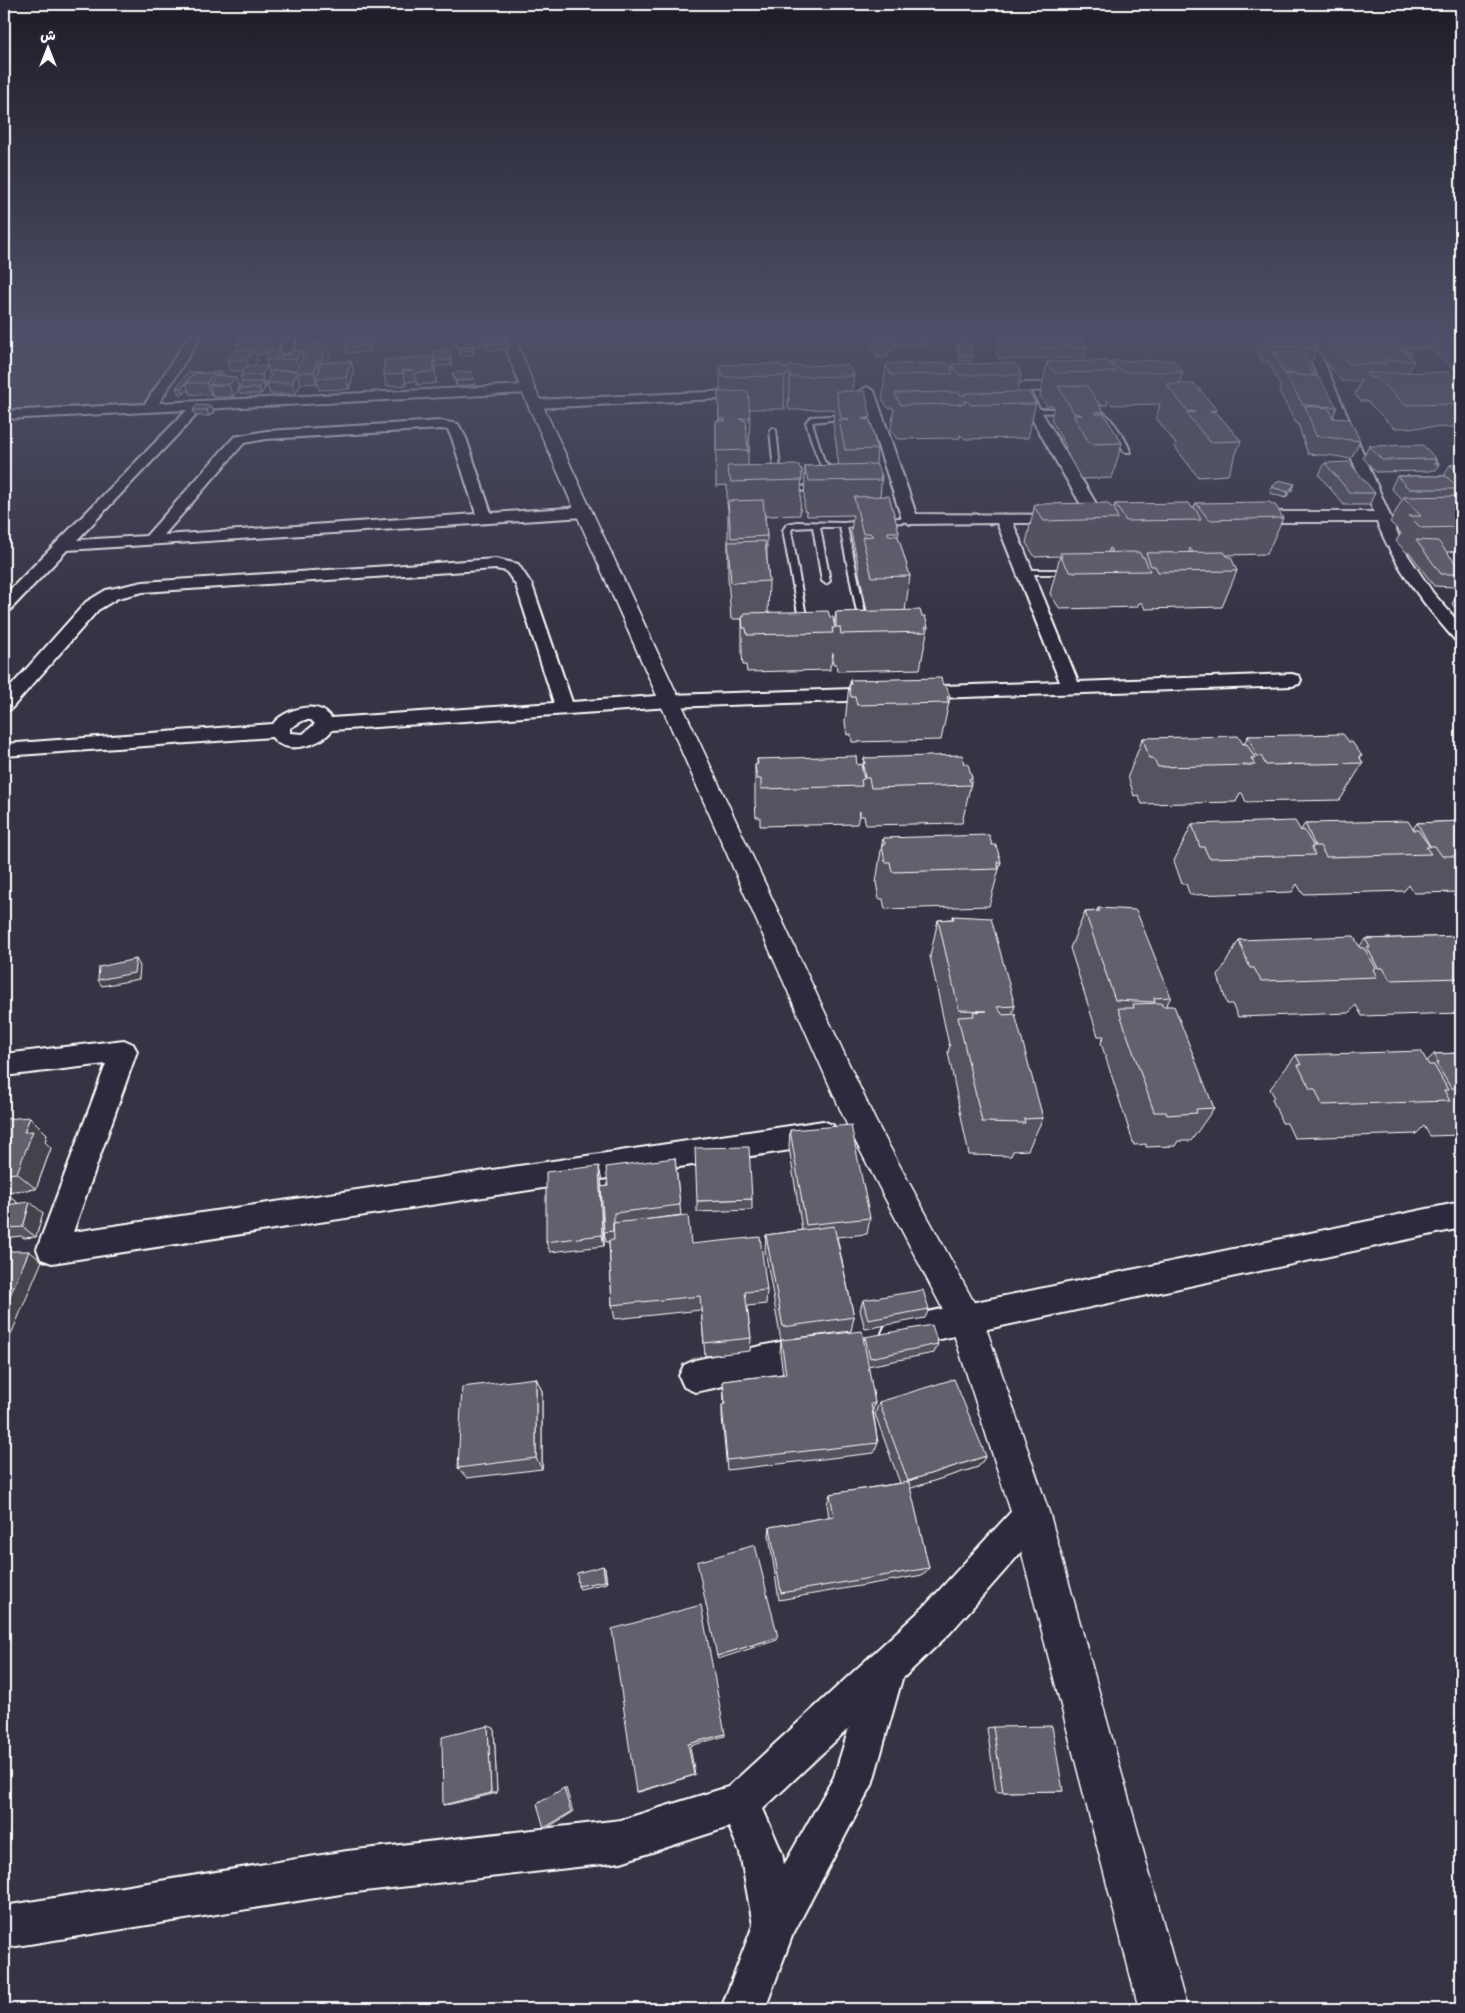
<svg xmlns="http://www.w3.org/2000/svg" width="1465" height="2013" font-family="'Architects Daughter','Playpen Sans Arabic',sans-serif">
  <rect width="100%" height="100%" fill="#373345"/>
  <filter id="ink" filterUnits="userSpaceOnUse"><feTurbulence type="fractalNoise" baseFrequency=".02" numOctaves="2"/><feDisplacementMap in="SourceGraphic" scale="10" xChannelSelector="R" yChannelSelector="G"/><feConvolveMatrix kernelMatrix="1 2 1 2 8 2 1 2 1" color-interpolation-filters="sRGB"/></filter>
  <g filter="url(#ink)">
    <path fill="#514c5c" stroke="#a8a6ae" d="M4,336H192L151,404L4,411Z"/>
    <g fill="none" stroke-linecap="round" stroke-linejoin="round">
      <defs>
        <path id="lane" d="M1089,408C1094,409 1099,410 1104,413C1112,419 1129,443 1130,452H1124C1114,435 1108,416 1087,411L1086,410Z
          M1069,409L1072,411L1071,412L1034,413L1031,411L1034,409Z
          M851,415L852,416L849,418L812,422L824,461L831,468L835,479L828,481C818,460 812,444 806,422L811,417Z
          M773,428L776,430L782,486L820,487L824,489L823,491L776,490L770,430Z
          M910,517H913V521L847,527L868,627L864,630L860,627L840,527H820L830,581L826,584L822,581L813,527L793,528L791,530L808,628L801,630L783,530L787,524L797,522L843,523Z
          M1022,570H1073L1077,572L1073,574H1025L1021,572Z"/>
        <path id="street" d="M189,336H201L159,403L528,385L534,389L528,393L202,409L77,540L146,536L234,437L266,431L441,421L458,424L466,438L491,513L584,507L592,512L584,517L67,550L10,610L4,611V596L187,410L4,419V411L145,404ZM441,429L448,430L452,438L476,514L164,535L244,443L266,439Z
          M285,336H297L292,350L286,354L280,350Z
          M1301,336H1313L1405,551L1433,593L1461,625V641L1455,640C1423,603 1395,567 1377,522H1247L1239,517L1247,512H1374Z
          M1074,382L1080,386L1079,389L1029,391L1104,517L1096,522L1088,517L1016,391L984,392L978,388L984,384Z
          M867,387L874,391L916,514L1070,515L1073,518L1070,521L1065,523H1013L1078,682L1292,674L1299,676L1301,680L1299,684L1292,686L670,707L332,730C321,746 284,756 272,737L4,756V744L273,724C284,709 319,699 331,718L554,703L516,585L506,571L496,569L143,592L118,598L98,610L11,709L4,711V694L86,602L106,590L143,582L496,559L518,564L532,585L572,702L670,695L1060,682L997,523L910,524L902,519L860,391ZM304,720H311L315,724L303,734L290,733V728Z
          M752,390L759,394L757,397L535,408L528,404L535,400Z
          M124,1040L133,1044L137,1051L73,1232L823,1121L833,1125L837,1133L833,1141L823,1145L52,1263L41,1259L37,1249L106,1064L4,1076V1054Z
          M1461,1202V1228L898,1348L887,1344L882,1333L887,1322L898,1318Z
          M813,1335L824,1340L829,1351L824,1362L813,1367L695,1392L684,1387L679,1376L684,1365L695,1360Z
          M1031,1498L1043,1503L1048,1515L1043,1527L950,1633L902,1679L872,1785L792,1936L765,2009H721L753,1925L740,1853L729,1827L621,1862L347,1893L4,1948V1906L347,1851L621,1820L728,1787L924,1607L1019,1503ZM849,1728L834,1777L784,1865L782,1853L763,1809Z"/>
        <path id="secondary" d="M501,336H515L535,389L875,1120L983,1319L1050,1515L1187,2009H1139L1012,1515L951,1325L848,1127L521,389Z"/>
      </defs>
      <use href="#lane" stroke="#fff" stroke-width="4"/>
      <use href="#street" stroke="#fff" stroke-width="4"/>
      <use href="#secondary" stroke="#fff" stroke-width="3"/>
      <use href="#lane" fill="#2f2a3d" fill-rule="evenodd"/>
      <use href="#street" fill="#2f2a3d" fill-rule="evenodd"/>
      <use href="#secondary" fill="#2f2a3d" fill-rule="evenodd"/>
    </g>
    <path fill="#55525e" stroke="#fff" fill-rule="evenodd" d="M242,336H293L292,338H272L271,341L272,346L267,354L256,355L258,361L254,366L271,376L297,370L269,371L266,360L281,356H288L301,350L303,356L331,354L328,362L351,361L354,373L349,389L319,390L317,383L301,384L295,394H270L267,385L261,394H240L238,390L233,397H213L212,393L211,395L190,394L188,389L184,394H179L176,388L201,372L202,373H213L223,372L225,376L235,377L239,387L242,382L240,376L243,371H230L226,360L239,350L237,344Z
      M871,336H970V340L922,341V345L892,346L891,350H888V357L877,358L871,338Z
      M998,336H1079L1082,340V342L1087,347L1084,358L999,359L997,354L999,343H1001ZM1016,339H1060L1062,343H1015Z
      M1252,336H1310L1316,347L1319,338L1318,336H1436L1430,348H1401L1403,350L1411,353L1409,356L1414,361L1408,372L1455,377H1461V427L1394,428L1367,401H1361L1355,395L1361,381H1342L1316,350L1310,365H1308L1314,376L1337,407L1333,417L1360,441L1351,459L1335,456L1308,454L1298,424V423H1296L1279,391L1281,384H1279L1269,362H1263Z
      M1439,336H1461V375L1432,350Z
      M958,344L973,356L972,361H960L957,350Z
      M384,360L435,368L436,383L417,385L416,381L406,382V385L387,386L384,375Z
      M1113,361L1183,372L1179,384L1217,410L1216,412L1241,441L1228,475L1198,477L1175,447L1176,444L1156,418L1160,404L1112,405L1108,401L1107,405H1100L1104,412L1103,414L1122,443L1112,478L1081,479L1065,449L1066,447L1051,419L1054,406H1047L1040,397L1047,362L1112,364Z
      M953,364L1021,375L1017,392L1036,402L1028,438L965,439L961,435H960V438L897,439L891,429L894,408H888L882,399L886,366L952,371Z
      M720,367L783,368L854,374L852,391L871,422L877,449L876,464L882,476L880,496L899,532L898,536L910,576L905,611L922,616L928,627L920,669L837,671L836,664H833V653L831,665H830V670L747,672L746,665H743L742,654V619H731L728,578V509L727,504V485L716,486V421H719L718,392H720ZM788,406L789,410L834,409L833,424L837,449V454L839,465L805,466L804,511H806L807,516L853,515L851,532L859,568V573L867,611L836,612L834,626L830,617L768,613L769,581L767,558V536L765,516L800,515L802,469L748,466V452H749V409H784Z
      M452,373L475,384L457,387L454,379Z
      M211,406L214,412L209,416H195L193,410Z
      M1369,446L1436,459V460L1439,464L1436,470H1431L1430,471L1376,472L1363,458Z
      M1325,463L1375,493L1369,505H1344L1319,475Z
      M1450,465H1461V551L1447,552L1461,570V579L1456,587L1434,586L1410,553H1407L1396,541L1401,533L1390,522L1402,500L1391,488L1397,476H1444Z
      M1272,487L1292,490L1285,498L1270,493Z
      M1196,503L1283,518L1267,554L1226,555L1237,571L1222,607L1145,609L1142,603H1139L1137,607L1060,609L1050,594L1051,590L1060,556L1035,557L1026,543L1035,504L1114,508L1115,504L1194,508ZM1110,548L1112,552H1108ZM1190,548L1193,552H1189Z
      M1456,597L1461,598V613H1460L1452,604Z
      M1461,618V627L1458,623Z
      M850,680L943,685L950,697L941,740L852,742L851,734L847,735L845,722L849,685H850Z
      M1248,736L1349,742L1362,756L1360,758L1363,763L1340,800L1246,802L1242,793H1240L1236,802L1142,804L1138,795L1134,796L1128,776L1143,738L1244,744Z
      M864,758L964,764L972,778L962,823L866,825L864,816H860V811L857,824L760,826V817H756L755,802V765H757V759L857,765L862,769Z
      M1461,821V892L1414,893L1409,885L1404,891L1303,894L1297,884L1292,892L1190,895L1186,884H1182L1174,861L1192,824L1301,830L1305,823L1413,829L1417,823Z
      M883,838L992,845L1001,862L989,906L885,909L883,899H879L876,882Z
      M1098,908L1171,997L1166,1006L1214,1108L1191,1141H1178L1175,1146L1146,1147V1144L1134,1145L1101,1043L1104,1036H1098L1070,948L1085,912L1097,911Z
      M953,916L1015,1006L1012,1014L1043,1118L1028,1150L1013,1151L1011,1156L969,1155L948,1052L950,1045H949L930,956L938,920L952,919Z
      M1461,936V1013L1362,1016L1356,1005L1349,1013L1238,1017L1232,1004H1227L1218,976L1239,940L1359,947L1365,939Z
      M1461,1053V1135L1430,1136L1424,1126L1416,1134L1294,1138L1287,1123H1282L1272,1099L1274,1096L1270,1089L1296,1055L1427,1061L1434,1054Z
      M4,1119L47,1134L45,1142L51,1148L36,1189L5,1192L17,1202V1204L43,1213L36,1237L24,1238L21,1236L4,1238Z
      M790,1130L870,1218L867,1234L837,1237L854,1317L851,1331L796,1338L863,1342L865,1337L938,1344L934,1353L868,1366L875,1403L873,1410L878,1443L874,1453L727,1470L722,1417V1405L724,1404L723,1381L783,1374L780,1353L781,1341L765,1250L766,1235L802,1230L789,1147Z
      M675,1158L681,1215L644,1220L691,1244L767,1290L766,1304L747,1306L751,1338L750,1351L705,1356L701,1310L615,1319L612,1305L609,1242H606L604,1232L603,1214L604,1246L550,1252L546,1242L601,1177L602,1187L608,1186Z
      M752,1199V1210L697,1212V1201Z
      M863,1300L929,1309L925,1318L865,1329L860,1310Z
      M536,1378L542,1391V1469L467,1478L458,1468Z
      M879,1402L986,1456L978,1467L910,1488L929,1568L923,1575L779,1600L769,1535L770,1527L829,1517L827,1504L830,1494L900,1483L875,1414Z
      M603,1566L605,1569L607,1583L580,1589L578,1586Z
      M993,1727L1063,1791L996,1792L987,1728Z
      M494,1728L497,1793L451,1804L443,1805Z"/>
    <path fill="#45424c" stroke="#fff" d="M268,336H272V338L271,341L272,346L267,354L263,343Z
      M373,336L372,342H370L371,351L347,353L345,348L350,343L348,338Z
      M455,336H481L483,345L457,347Z
      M328,343L331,354L324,373L321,362Z
      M508,343L509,349L487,351L486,345Z
      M254,350L258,361L250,371L246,360Z
      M301,350L305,361L299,370L296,359Z
      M473,350L474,355L460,356L459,351Z
      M280,351L282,359L276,356Z
      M433,356L435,368L436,383L417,385L414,373Z
      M451,359L452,365L437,366L435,361Z
      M351,361L354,373L349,389L346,377Z
      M317,362L321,373L316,379L317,384L314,372Z
      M267,366L271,377L266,383L267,385L265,387L262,375Z
      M403,371L406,385L387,386L384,375Z
      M214,373L219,385H209L212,393L211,395L206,383Z
      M297,373L301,384L295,394L292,383Z
      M790,373L788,406L784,409L785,376Z
      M235,377L239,388L238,389V390L233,397L229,385Z
      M474,379L475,384L457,387L456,381Z
      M263,382L265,387L261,394L259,388Z
      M186,383L188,389L184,394L182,388Z
      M211,406L214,412L209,416L207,410Z
      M750,418L749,452H748L740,419Z
      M1295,484L1292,490L1285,498L1288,492Z
      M136,959L140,966L139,979L102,986L98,980Z
      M30,1117L47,1134L45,1142L51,1148L36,1189L17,1173L24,1132Z
      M599,1166L601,1177L604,1246L602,1235Z
      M4,1191L17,1202L13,1216L4,1209Z
      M30,1202L43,1213L36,1237L23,1227Z
      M29,1251L42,1261L4,1351V1309Z
      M536,1378L542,1391V1469L536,1458Z
      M986,1456L978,1467L902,1491L908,1481Z
      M603,1566L605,1569L607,1583L605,1581Z
      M778,1637L777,1640L718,1659L717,1656Z
      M488,1726L494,1728L497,1793H491Z
      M725,1734V1736L690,1746L695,1775L639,1792H636L688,1744Z
      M564,1788H566L573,1812L547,1828H544Z"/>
    <path fill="#635f6d" stroke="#fff" d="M242,336H268L263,343L237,344Z
      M348,336H371L348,338Z
      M877,336H888L889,341H878Z
      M1005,336H1015L1016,338H1006Z
      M1067,336H1079L1082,340L1069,341Z
      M1265,336H1310L1316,348L1269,346Z
      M1324,336H1389L1414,361L1383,360L1387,364H1349Z
      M1444,336H1461V351Z
      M508,338V343L486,345L485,340Z
      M370,339V346L345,348L346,341Z
      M1084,342L1087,347L1001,348L999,343Z
      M308,343H328L321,362H317L314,372L297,373L292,383H266L274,371H297Z
      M958,344H970L973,356H961Z
      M473,347V350L459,351L458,348Z
      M235,350H254L246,360H226Z
      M301,350L296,359L266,360L271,351H280L276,356H288L292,351Z
      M449,350L451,359L435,361L434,351Z
      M1403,350H1407L1411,353H1406Z
      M1273,352L1302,353L1314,376L1297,375L1296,373H1284Z
      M433,356L434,372L414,373V370L403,371V373L384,375V360Z
      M1173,360L1183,372H1121L1113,363V361Z
      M351,361L346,377L316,379L321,363Z
      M1107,361L1112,364L1116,372L1055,373L1047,364V362Z
      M947,363L951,366L953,374L891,375L886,366L887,364Z
      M1014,363L1018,367L1021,375H959L953,366V364Z
      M782,364L783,368H788L787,366L848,365L854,374H852V376L790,377V373L785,376L723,377L720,367L721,365Z
      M246,366H267L262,375L240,376Z
      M470,371L474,379L456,381L452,373Z
      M188,372H201L200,373H194L182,388H176Z
      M214,372H223L220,375H216L215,376L214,373H213Z
      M1448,372L1461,383V404L1405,405L1377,378H1371L1365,373Z
      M194,373H214L206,383H186Z
      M1285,374L1318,376L1337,407L1303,405Z
      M216,375L235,377L229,385H209Z
      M1455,377H1461V383Z
      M242,382H263L259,388L238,389Z
      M1166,384H1195L1217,410L1209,411L1216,412L1241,441L1210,442L1186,413L1195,412L1188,411Z
      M1058,386H1087L1104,412H1095L1096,414H1104L1122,443L1090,444L1073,415H1082L1074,413Z
      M748,391L750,418L740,419L746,421L748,450L716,451V421H725V419H719L718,392Z
      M836,391H865L871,417L862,419L870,420L877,449L845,450L839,420H849L841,418Z
      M959,392L961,395H966L965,393L1028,392L1036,402H1034L1035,404L971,405L967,401H964L965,404L901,405L895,395L896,393Z
      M197,405L211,406L207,410H193Z
      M1305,406L1329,408L1333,418L1350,419L1360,441L1343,439L1316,436Z
      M1423,445L1436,459L1382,460L1369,446Z
      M1436,460L1439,464H1434Z
      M1349,462L1375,493H1350L1325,463Z
      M876,464L882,476H880L881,480L809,481L808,476H806L805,466Z
      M799,465L800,469H802V480L731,482L727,469L728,466Z
      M1450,465H1461V476Z
      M1397,476H1446L1459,489H1409Z
      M1279,480L1295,484L1288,492L1272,487Z
      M889,496L899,532H888V535L898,536L910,576L872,577L862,537L873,536L870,533L863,534L854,497Z
      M1461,496V527L1421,528L1409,516H1421L1403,497Z
      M763,500L767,536L731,538L728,501Z
      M1269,502L1276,506L1283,518L1209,520L1196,503Z
      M1108,503L1111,507H1114L1118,519L1044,521L1034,507L1035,504Z
      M1189,503L1192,508H1195L1201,520L1126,521L1115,504Z
      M1416,540L1438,541L1461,570V574H1441Z
      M765,541L769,581L731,583L728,542Z
      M1139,552L1142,557H1144L1150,571L1070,572L1060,557H1062L1060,553Z
      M1224,552L1228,557H1231L1237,571L1158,572L1155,566H1151L1146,553Z
      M1456,597L1461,598V604Z
      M920,610L922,616H925L928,627H925L927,632L841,634L840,627H836V612Z
      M828,611L830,617H833L835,628H832L833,633L747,635L746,628H743L742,617H744V613Z
      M941,678L943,685H946L950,697H947L949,703L857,705L855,697H851L849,685H851L850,680Z
      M1343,734L1349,742H1352L1362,756H1359L1363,763L1266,765L1261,756H1257L1248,736Z
      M1238,736L1243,744H1247L1255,758H1251L1255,765L1158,767L1153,758H1149L1143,738Z
      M962,755L964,764H968L972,778L969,779L971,785L871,788L869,778H865L863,764H865L864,758Z
      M856,756L857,765L861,764L864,779L861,780L862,786L761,789V779H757L755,765L758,764L757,759Z
      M1295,821L1301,831L1304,830L1314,847H1311L1315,855L1209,858L1204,847H1200L1192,824Z
      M1408,821L1414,830H1418L1430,847H1426L1431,854L1326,857L1320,846H1315L1305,823Z
      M1461,821V856H1442L1435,846H1430L1417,823Z
      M989,835L992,845H996L1001,862H997L999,869L892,872L890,862H885L882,845L885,844L883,838Z
      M1098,908L1136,910L1171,997L1154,998L1155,1002L1115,1000L1085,912L1100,911Z
      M953,916L991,918L1015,1006L997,1007L1003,1015L1015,1014L1043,1118L1024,1119L1025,1123L982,1122L958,1017L974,1016L973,1012L986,1011L959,1010L938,920L954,919Z
      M1354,936L1360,948H1364L1376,968L1373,969L1377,977L1261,981L1254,968H1250L1239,940Z
      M1461,936V978L1390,980L1383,968H1378L1367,947H1370L1365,939Z
      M136,959L134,973L98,980L99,967Z
      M1161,1003L1162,1006H1174L1214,1108L1196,1109L1197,1113L1167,1115L1166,1112H1154L1118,1008H1134L1133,1004Z
      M1421,1051L1429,1065H1434L1448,1090H1444L1450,1101L1322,1105L1315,1089H1310L1298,1065H1301L1296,1055Z
      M1461,1053V1098L1455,1088H1451L1436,1063H1439L1434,1054Z
      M30,1117L24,1132L33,1131L17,1173L4,1174V1119Z
      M851,1125L870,1218L806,1225L790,1130Z
      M749,1147L752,1199L697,1201L695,1148Z
      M675,1158L680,1205L614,1213V1223H613V1231L604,1232L601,1187L608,1186L606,1167Z
      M599,1166L602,1235L546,1242V1172Z
      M30,1202L23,1227L10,1228L11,1225L4,1226V1205Z
      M688,1215L691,1244L760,1237L767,1290L745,1292L751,1338L704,1343L700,1296L612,1305L609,1240H614L613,1223Z
      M834,1226L854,1317L783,1327L766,1235Z
      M6,1251H29L4,1309V1255Z
      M923,1290L929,1309L868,1320L863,1300Z
      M932,1325L938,1344L870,1358L865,1337Z
      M862,1331L875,1403L871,1404L878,1443L727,1460L722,1405L725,1404L723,1381L786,1374L781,1340Z
      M536,1378V1458L458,1468L462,1387Z
      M954,1379L986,1456L908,1481L879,1402Z
      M909,1482L929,1568L781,1593L770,1527L834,1516L830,1494Z
      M755,1545L778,1637L717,1656L697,1562Z
      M603,1566L605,1581L578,1586L577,1573Z
      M701,1605L725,1734L688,1744L694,1775L636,1792L612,1629Z
      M488,1726L491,1793L443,1805L442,1737Z
      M1052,1726L1063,1791L1003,1792L993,1727Z
      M564,1788L571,1812L544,1828L537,1804Z"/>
  </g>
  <linearGradient id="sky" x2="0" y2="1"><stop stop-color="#1e1c26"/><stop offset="0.54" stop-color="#4d5068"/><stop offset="1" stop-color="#4d5068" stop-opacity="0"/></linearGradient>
  <rect width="1465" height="618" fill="url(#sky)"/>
  <rect width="1465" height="2013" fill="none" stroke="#2f2a3d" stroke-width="20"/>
  <rect x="10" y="10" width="1445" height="1993" fill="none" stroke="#fff" stroke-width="2" filter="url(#ink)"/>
  <g transform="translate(48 48)" stroke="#2f2a3d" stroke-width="4" paint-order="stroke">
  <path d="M0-4L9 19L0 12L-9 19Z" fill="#ffffff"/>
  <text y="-8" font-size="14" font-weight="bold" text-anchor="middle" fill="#ffffff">ش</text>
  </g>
</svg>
